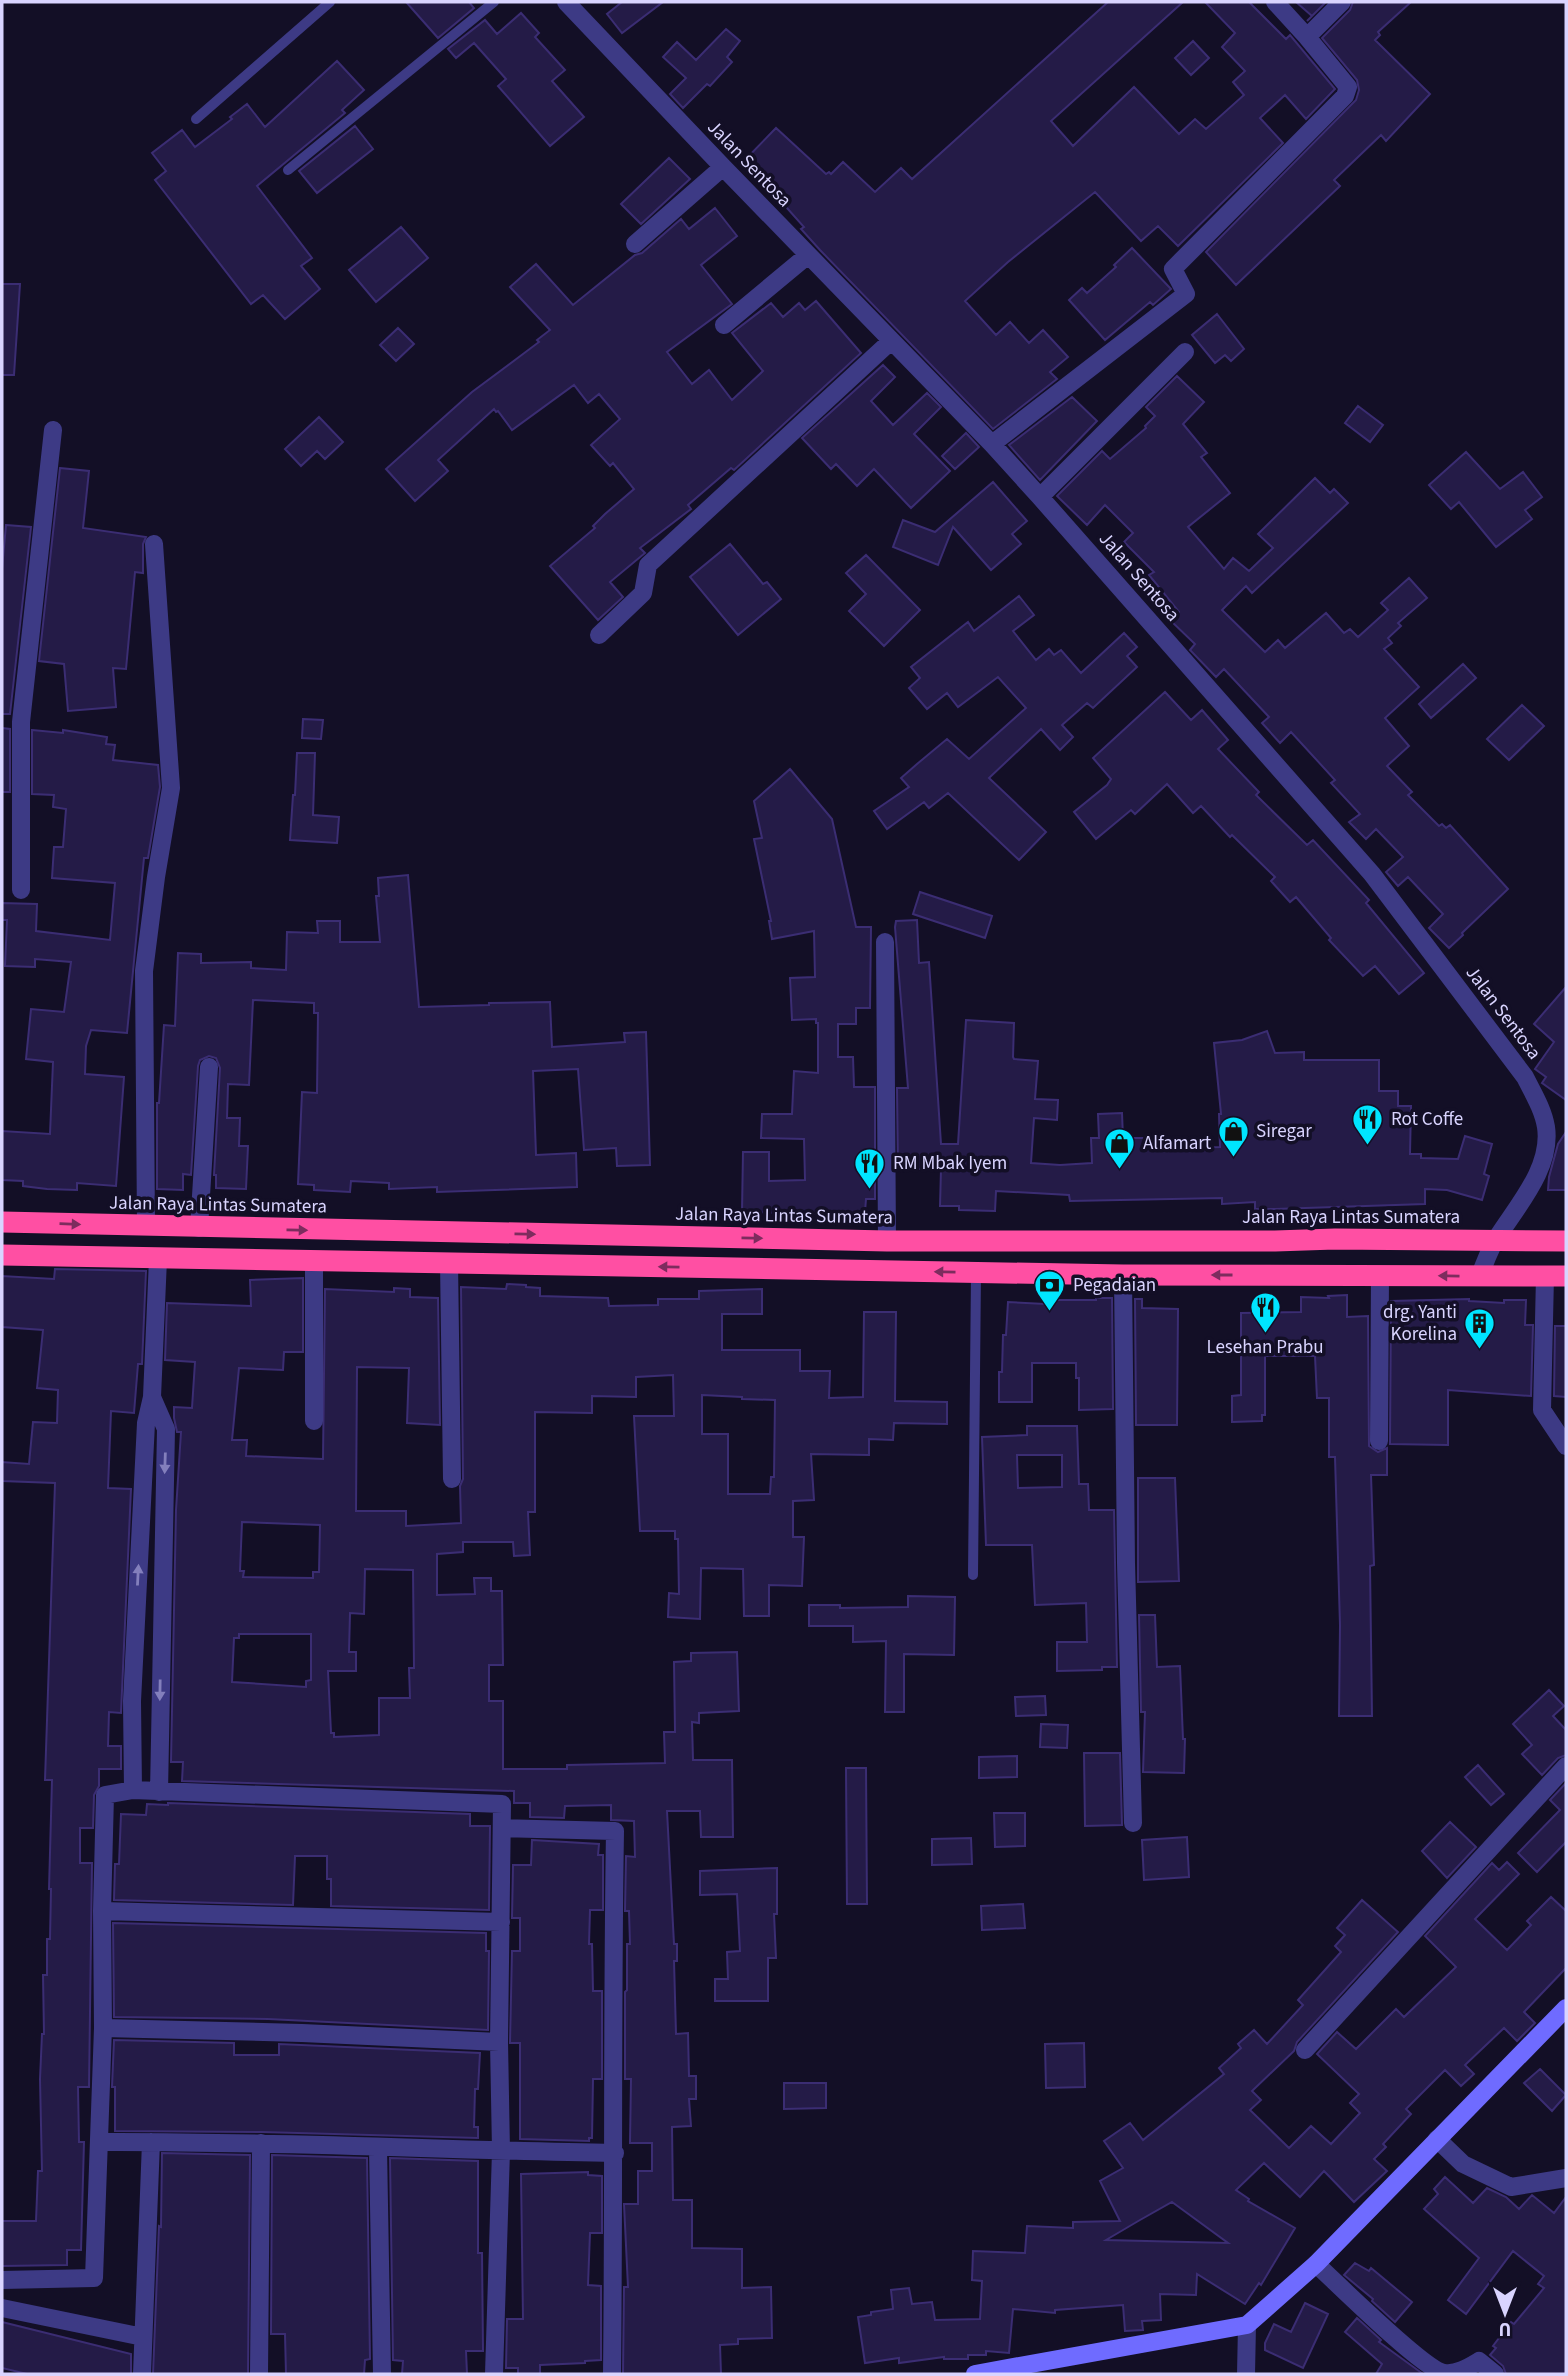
<svg xmlns="http://www.w3.org/2000/svg" width="1568" height="2376" font-family="'Source Sans 3',sans-serif">
  <rect width="100%" height="100%" fill="#130f26"/>
  <path fill="#241b47" stroke="#3b2d73" stroke-width="2" fill-rule="evenodd" d="M406,2H469L474,8L438,38Z
    M622,2H663L622,33L607,14Z
    M1108,2H1183L1051,121L1073,146L1134,87L1179,134L1195,119L1206,129L1244,95L1233,82L1245,71L1222,47L1235,33L1205,2H1249L1286,39L1290,35L1335,89L1306,119L1285,95L1260,118L1283,143L1178,246L1158,226L1141,241L1095,192L1008,262L965,301L996,335L1010,322L1029,343L1043,330L1068,357L1050,372L1057,379L993,429L820,250L801,229L804,227L787,208L741,164L776,128L826,174L829,172L831,174L843,162L875,192L901,168L912,179Z
    M1296,2H1326L1307,21L1312,16Z
    M1353,2H1411L1378,32L1380,35L1375,40L1430,94L1386,141L1381,135L1334,180L1340,186L1236,285L1206,252L1356,100L1359,90L1357,80L1322,38L1350,10Z
    M521,13L539,33L535,37L565,70L552,81L584,117L550,146L498,86L506,79L474,43L456,58L448,49L485,20L497,34Z
    M726,29L740,41L727,57L732,62L710,86L707,84L683,108L670,94L686,78L663,57L677,42L696,60Z
    M1193,41L1209,58L1191,75L1175,58Z
    M337,61L364,90L342,110L345,113L257,186L312,258L301,266L320,289L285,319L263,295L251,304L155,180L166,171L152,153L182,130L195,147L232,119L230,117L247,104L265,127Z
    M355,126L373,149L317,193L299,171Z
    M669,158L690,179L641,224L621,204Z
    M715,208L737,236L701,265L732,304L667,352L692,384L709,370L732,400L763,371L732,333L771,303L783,317L799,303L805,310L816,301L861,353L734,470L731,468L688,505L691,509L640,548L645,553L610,582L623,597L598,620L550,566L595,528L593,526L605,514L634,489L613,463L610,466L591,445L620,419L599,394L588,403L574,385L512,430L498,411L496,412L494,409L438,460L448,471L415,501L386,469L472,392L539,342L537,340L550,330L510,287L536,264L573,305L635,255L642,253L681,219L689,229Z
    M401,227L428,258L376,302L349,270Z
    M1132,248L1171,289L1153,305L1150,302L1105,340L1069,300L1082,288L1087,293L1116,267L1114,265Z
    M2,284H20L14,375H2Z
    M1217,314L1244,349L1231,361L1225,355L1215,363L1192,335Z
    M398,328L414,344L396,361L380,345Z
    M883,365L895,377L871,401L893,425L927,393L941,407L914,434L950,471L911,508L874,469L857,486L836,464L831,469L802,438Z
    M1177,376L1204,402L1183,424L1207,453L1201,457L1230,493L1188,527L1224,569L1233,558L1249,571L1273,548L1258,534L1315,478L1330,493L1334,489L1348,503L1252,593L1246,586L1222,610L1265,652L1278,640L1285,648L1326,613L1344,633L1350,629L1358,637L1388,610L1381,603L1409,578L1427,598L1398,623L1401,626L1388,638L1392,643L1384,649L1419,687L1385,718L1409,746L1387,766L1412,792L1408,795L1439,826L1442,824L1446,828L1450,825L1508,889L1462,933L1463,935L1449,948L1429,928L1443,914L1408,877L1398,886L1386,872L1403,857L1376,829L1366,839L1349,822L1360,814L1331,783L1335,780L1291,732L1280,743L1262,723L1269,717L1224,669L1216,677L1190,650L1195,644L1171,621L1179,612L1149,575L1154,572L1124,542L1133,533L1105,505L1087,525L1057,496L1102,451L1110,459L1146,428L1145,426L1155,416L1146,407Z
    M1072,397L1097,421L1040,480L1009,445Z
    M1358,406L1383,425L1370,442L1345,423Z
    M319,417L343,442L325,459L317,451L301,466L285,449Z
    M966,433L979,447L955,469L942,456Z
    M1466,452L1500,489L1523,472L1542,497L1525,510L1532,519L1496,547L1459,502L1451,509L1429,485Z
    M60,468L89,471L83,528L146,537L143,544V573L135,572L126,669L113,668L116,707L68,711L64,664L39,661Z
    M993,482L1027,521L1012,534L1021,544L991,570L953,527L938,565L893,547L903,520L935,532Z
    M6,525L31,527L10,714H2V569Z
    M730,544L763,584L767,582L781,599L738,635L690,577Z
    M866,555L920,610L884,646L849,611L866,594L846,573Z
    M1019,596L1034,615L1013,631L1036,660L1049,649L1054,655L1061,650L1081,673L1124,633L1137,647L1127,656L1137,667L1093,708L1087,703L1062,725L1073,737L1060,750L1041,729L989,778L1046,832L1019,860L948,793L929,808L924,802L887,829L874,811L909,787L901,778L917,764L947,739L969,759L1026,708L998,677L958,707L947,693L927,709L909,688L920,678L911,667L968,622L974,631Z
    M1463,664L1476,678L1431,718L1419,704Z
    M1165,692L1191,720L1202,710L1228,740L1218,749L1259,792L1256,795L1307,845L1313,840L1369,900L1366,903L1424,973L1399,994L1375,966L1363,976L1329,940L1331,938L1296,897L1290,902L1271,881L1275,877L1232,835L1230,837L1201,806L1193,813L1167,784L1135,814L1131,810L1096,839L1074,812L1107,785L1111,779L1093,758Z
    M1522,705L1544,726L1509,760L1487,739Z
    M303,719L323,720L321,739L302,738Z
    M2,728L10,729V792H2Z
    M32,730L63,733V730L107,737L106,744L115,745L113,760L158,765L160,787L148,858H144L127,1033L91,1030L86,1046L85,1074L124,1077L116,1186L77,1183V1190L47,1189L23,1186V1181L2,1180V1131L50,1134L53,1062L26,1059L31,1009L64,1012L71,962L35,959V967L5,966L7,920H2V903L37,904L36,931L110,940L115,883L52,878L54,847H63L66,809L53,807L54,795L32,794Z
    M297,753H315L313,815L339,817L337,843L290,840L293,795H295Z
    M790,769L832,819L856,927H871L870,1008H856V1024H838V1057H853L854,1087H875V1199H866L865,1212H815V1214L742,1212L743,1152H769V1181L805,1180L804,1139L761,1138L762,1114H792L794,1071L818,1073V1023H816V1019L792,1020L790,978L815,977L814,931L772,939L769,921H771L754,839L762,838L754,801Z
    M408,875L419,1007L489,1005V1003L550,1002L552,1047L625,1042L624,1033L646,1032L650,1165L617,1166L616,1148L584,1150L578,1069L533,1071L536,1155L576,1153L577,1187L437,1192V1187L389,1189V1183L351,1181L350,1192L314,1190V1185L298,1184L302,1092L317,1093L318,1013H314V1003L253,1000L249,1085L228,1084L227,1118H240L239,1146H248L246,1189L216,1188V1175H214L220,1068L216,1058L209,1056L200,1060L198,1066L191,1175L183,1174V1190L157,1189V1103H159L164,1025L175,1026L178,953L201,954V963L251,962V968L286,970L287,932L318,933L317,921H340V942H380L376,896H379L378,878Z
    M920,892L992,916L985,938L913,914Z
    M917,920L919,963L929,962L941,1144H958L966,1020L1014,1023L1013,1057L1014,1059L1038,1061L1035,1099L1058,1100L1057,1120L1034,1118L1031,1163L1060,1165L1092,1163L1091,1138H1099L1098,1114L1122,1113L1123,1138H1147V1149L1220,1147L1219,1114H1221L1214,1043L1242,1040L1267,1031L1275,1053L1304,1052V1060H1379V1091H1398V1106H1411L1410,1154H1421V1158L1458,1159L1465,1136L1492,1144L1484,1174L1489,1176L1482,1200L1447,1190L1425,1189V1204L1275,1209H1255V1202L1222,1204V1198L1070,1201L1069,1195L996,1191L995,1211L959,1210V1206H940L941,1169H898L897,1088H908L895,927L896,921Z
    M1566,987V1100L1542,1083L1546,1077L1535,1069L1554,1042L1534,1024Z
    M1566,1132V1190H1548L1549,1177L1558,1144Z
    M55,1269L146,1271L142,1364H138L134,1413L111,1411L108,1488L131,1489L121,1713L109,1712L108,1746H121V1769H99V1786L94,1795L93,1828H80V1863H92L89,2087H78L79,2142H84L81,2250H67V2265L2,2266V2221H36L38,2171H42L40,2079L42,2034H44L43,1975H47V1939H50L51,1889H49L52,1780H45L55,1483L2,1481V1462L29,1464L33,1422L57,1423L58,1390L37,1388L43,1330L2,1327V1276L54,1279Z
    M303,1278V1352H284L283,1370L239,1368L232,1440H247L246,1456L323,1459L325,1289L394,1292V1288L410,1289V1297L438,1298L440,1425L407,1423L409,1368L357,1367L356,1511H406V1526L461,1523L460,1486L463,1479L461,1287L506,1289L507,1284L526,1285V1287L540,1288V1296L608,1298L609,1306L658,1305V1299H699V1291L762,1289V1314H722V1350H800V1371H830L829,1398L863,1397L864,1312H896L895,1401L947,1402V1424L894,1423L893,1440L869,1439V1455L811,1454L814,1500L793,1501V1537H804L802,1586L769,1585V1616H744L743,1569L701,1568L700,1619L668,1617L669,1593L679,1594L678,1539H675V1531H640L634,1416H674L673,1375L636,1377V1397L592,1396V1413L535,1412V1512H528L530,1555L514,1556L513,1542H463V1552L437,1554V1595L475,1594L474,1578H491V1591H502L503,1665H489V1701H503V1769H567V1765L665,1763L664,1732H675L674,1662L691,1661V1653L737,1652L739,1711L699,1713V1723L692,1722L693,1760H732L733,1837H701L700,1811H667L674,1944H677V1961H674L676,2034L688,2033L689,2076H696V2099H689L691,2126L672,2127L673,2200H692V2248L742,2249V2288L771,2287L772,2338L738,2339V2344L720,2345L721,2374H623L624,2287H628L624,2204H638V2171H652V2143H630L631,2079H625V1992L627,1990V1944H630L629,1911H625L626,1856L635,1857L634,1821L611,1820V1805L565,1806L564,1818L530,1817V1803H514V1791L182,1781L183,1762H171L176,1510L181,1432H177L174,1418V1407L192,1408L195,1362L165,1360L167,1303L251,1306L250,1280ZM702,1395L742,1397V1399L775,1400L774,1477H771L770,1494H728V1434H702ZM242,1522L320,1525L319,1572H313V1578L243,1577L244,1571H240ZM365,1569L413,1570L414,1668H409L410,1698H379V1735L334,1737V1733H331L328,1671H356V1652H349L350,1613L364,1614ZM239,1634H311V1680L306,1681V1687L232,1682L234,1638H239Z
    M1347,1295V1317L1368,1316L1369,1446L1378,1452L1387,1448V1475H1371L1374,1565L1370,1566L1372,1716H1339L1340,1625L1335,1457H1329V1398H1317L1315,1356H1265V1415H1262V1421L1232,1422V1396L1241,1395V1313L1301,1312V1297L1329,1298L1328,1296Z
    M1096,1298H1112L1113,1409L1079,1410V1378H1076V1363H1032V1402H999V1372H1002L1003,1335H1006L1008,1302L1045,1304V1300H1096Z
    M1135,1299H1142V1308L1178,1309L1177,1425H1136Z
    M1469,1299V1301L1504,1303V1300H1526L1525,1325H1533L1531,1396L1448,1390V1445L1390,1444L1391,1301Z
    M1555,1326H1566V1397L1554,1396Z
    M1027,1426H1077L1079,1484H1088L1089,1510H1114L1117,1667H1102V1670L1057,1671V1642H1087L1086,1603L1035,1605L1032,1545H986L982,1437L1027,1435ZM1017,1455H1062V1487L1018,1488Z
    M1138,1478H1175L1179,1581L1138,1582Z
    M908,1596L955,1597L954,1655L904,1654V1712H885L886,1641L853,1642V1626H809V1605H840V1608L908,1607Z
    M1139,1615H1155L1157,1667L1180,1666L1183,1739H1185L1184,1773L1143,1772L1145,1712H1141Z
    M1549,1690L1564,1706L1553,1716L1566,1730V1755L1558,1758L1542,1775L1522,1754L1532,1745L1513,1724Z
    M1045,1696L1046,1715L1016,1716L1015,1697Z
    M1041,1724L1068,1725L1067,1748L1040,1747Z
    M1084,1753H1120L1122,1825L1085,1826Z
    M1017,1756V1777L979,1778V1757Z
    M1478,1765L1504,1794L1491,1805L1465,1777Z
    M846,1768H866L867,1904H847Z
    M1566,1783V1842L1537,1872L1518,1853L1560,1810L1550,1800Z
    M168,1803L470,1814V1826H490L489,1910L331,1906V1879H327V1856H295L293,1905L114,1900L115,1864H119L121,1814L146,1815L147,1804L168,1805Z
    M994,1813H1025V1846L995,1847Z
    M1450,1822L1476,1847L1447,1878L1422,1851Z
    M1187,1837L1189,1877L1144,1880L1142,1840Z
    M971,1838L972,1864L932,1865V1839Z
    M532,1840L599,1844L598,1855H603V1910H590L589,1944H592L593,1991H602V2079H593L592,2138H589V2141L520,2139V2043H510L512,1951H520V1918H512L513,1865H531Z
    M1507,1862L1519,1874L1475,1919L1507,1950L1531,1925L1527,1921L1551,1897L1566,1911V1968L1524,2012L1535,2023L1517,2041L1504,2028L1465,2065L1474,2074L1461,2086L1445,2070L1406,2109L1411,2114L1383,2144L1386,2147L1374,2159L1387,2171L1354,2202L1324,2171L1300,2197L1264,2163L1236,2190L1249,2199L1248,2201L1295,2228L1261,2285L1259,2283L1245,2304L1197,2274L1196,2295L1160,2294L1161,2320L1142,2321L1143,2330L1125,2331L1123,2305L1055,2310V2313L1013,2309L1009,2353L986,2351V2355H968V2359H944V2357L899,2363V2358L865,2363L858,2317L871,2315V2312L893,2309L891,2290L909,2288L912,2304L932,2302L935,2320L980,2319L982,2281L972,2280L973,2251L1025,2253L1027,2226L1073,2228V2222L1120,2221L1100,2181L1123,2168L1104,2141L1130,2123L1143,2140L1224,2074L1219,2068L1241,2048L1238,2044L1254,2030L1267,2044L1303,2005L1298,2000L1341,1952L1335,1946L1345,1935L1337,1928L1362,1900L1398,1932L1297,2042L1294,2051L1252,2091L1261,2100L1250,2110L1289,2148L1311,2126L1331,2144L1360,2113L1350,2103L1359,2094L1317,2054L1337,2032L1356,2049L1396,2009L1404,2017L1456,1967L1425,1936L1492,1863L1499,1870ZM1172,2202L1228,2243L1106,2240L1140,2220Z
    M777,1868V1914H774L776,1958H768V2001H715V1979H728L727,1952L740,1951L737,1894L700,1895V1871Z
    M1023,1904L1025,1928L982,1930L981,1906Z
    M113,1923L486,1933V1951H489L488,2030L268,2019L114,2017Z
    M114,2040L234,2043V2055H279V2044L480,2053L478,2089H475L474,2127H478V2138L262,2132L115,2131V2087H112Z
    M1084,2043L1085,2087L1046,2088L1045,2044Z
    M1540,2069L1566,2095L1552,2111L1524,2083Z
    M784,2083H826V2108L784,2109Z
    M162,2153L250,2155L248,2374H153L159,2226L161,2227Z
    M272,2155L367,2158L370,2359L365,2360L364,2374H286L285,2334H271Z
    M390,2158L478,2161V2253H482L483,2351H466L467,2374H402L403,2361L393,2360Z
    M588,2172V2175L602,2176V2233H590L588,2285L601,2286V2360L585,2361V2363L540,2365V2374H518V2368H506L507,2319H523L521,2174Z
    M1445,2177L1473,2203L1487,2188L1506,2197L1519,2209L1532,2195L1554,2213L1566,2197V2374H1506L1503,2366L1490,2355L1496,2348L1493,2346L1511,2322L1514,2324L1544,2288L1538,2284L1544,2276L1513,2251L1466,2314L1448,2300L1479,2258L1424,2209L1438,2194L1434,2189Z
    M1355,2263L1369,2271L1371,2268L1412,2302L1395,2322L1372,2301L1373,2299L1344,2275Z
    M1305,2303L1328,2314L1303,2368L1265,2350V2343L1274,2324L1291,2332Z
    M1357,2318L1381,2340L1379,2342L1423,2374H1376L1382,2364L1345,2332Z
    M2,2322L131,2354V2374H27L2,2368Z"/>
  <g fill="none" stroke-linecap="round" stroke-linejoin="round">
    <path stroke="#3d3a85" stroke-width="10" d="M196,119L330,2
      M288,170L494,2
      M973,1575L976,1273"/>
    <path stroke="#3d3a85" stroke-width="18" d="M566,2L723,167L992,444L1040,497L1372,874L1525,1077C1533,1093 1543,1109 1546,1127C1552,1168 1517,1206 1497,1238C1489,1249 1485,1264 1479,1277
      M1275,2L1307,37L1342,2
      M635,244L723,167
      M724,325L808,255
      M992,444L1186,294L1173,269L1345,96L1348,87L1307,37
      M1040,497L1185,352
      M599,635L643,593L648,565L891,341
      M21,890V722L53,430
      M885,942L887,1241
      M146,1226L144,971L156,877L171,788L154,544
      M199,1228L209,1067
      M314,1260V1421
      M449,1262L452,1479
      M1123,1275L1126,1563L1133,1823
      M1545,1276L1542,1410L1566,1446
      M152,1397L166,1429L159,1792
      M1379,1441L1380,1275
      M133,1790L132,1701L146,1423L152,1397L158,1259
      M503,1828L615,1831C612,2012 614,2193 612,2374
      M102,1911L501,1922
      M103,2028L302,2033L499,2042
      M1305,2050L1566,1766
      M1437,2139L1463,2164L1511,2187L1566,2178
      M99,2142C271,2141 443,2150 615,2153
      M378,2148L382,2374
      M1316,2264C1337,2283 1423,2369 1444,2373C1456,2375 1469,2367 1479,2361L1495,2374
      M2,2280L94,2278L103,2028L102,1911L105,1795L133,1790L502,1804L499,2042L501,2151L494,2374
      M2,2308L143,2337
      M142,2374L151,2142
      M259,2374L261,2143
      M1246,2374L1247,2325"/>
    <path stroke="#6f6bff" stroke-width="18" d="M975,2374L1247,2325L1316,2264L1566,2008"/>
    <path stroke="#ff4fa3" stroke-width="21" d="M2,1222L887,1241H1275L1335,1239L1566,1241
      M2,1255L1123,1275L1566,1276"/>
  </g>
  <defs><path id="oneway-solid" d="M-6-.8H1V-3.2L6.5 0L1 3.2V.8H-6Z" transform="scale(1.75)"/></defs>
  <g fill="#7d2c5e">
    <use href="#oneway-solid" transform="translate(70 1224) rotate(2)"/>
    <use href="#oneway-solid" transform="translate(297 1230) rotate(1)"/>
    <use href="#oneway-solid" transform="translate(525 1234) rotate(1)"/>
    <use href="#oneway-solid" transform="translate(752 1238) rotate(1)"/>
    <use href="#oneway-solid" transform="translate(669 1267) rotate(-179)"/>
    <use href="#oneway-solid" transform="translate(945 1272) rotate(-179)"/>
    <use href="#oneway-solid" transform="translate(1222 1275) rotate(180)"/>
    <use href="#oneway-solid" transform="translate(1449 1276) rotate(-179)"/>
  </g>
  <g fill="#837fbc">
    <use href="#oneway-solid" transform="translate(165 1463) rotate(92)"/>
    <use href="#oneway-solid" transform="translate(138 1575) rotate(-87)"/>
    <use href="#oneway-solid" transform="translate(160 1690) rotate(91)"/>
  </g>
  <defs>
    <symbol id="restaurant-pin" viewBox="-11 -11 22 30"><path d="M0 17L-7.5 6A9.5 9.5 0 1 1 7.5 6Z" fill="#00e5ff" stroke="#130f26"/><path d="M-5-6h1v4h1v-4h1v4h1v-4h1v5L-1.5 .5V6h-2V.5L-5-1ZM5-6V6H3V1.5H1.5Q1.5-4 5-6Z" fill="#111"/></symbol>
    <symbol id="shop-pin" viewBox="-11 -11 22 30"><path d="M0 17L-7.5 6A9.5 9.5 0 1 1 7.5 6Z" fill="#00e5ff" stroke="#130f26"/><path d="M-5-2.5h2.3a2.7 3.5 0 0 1 5.4 0H5L5.5 6h-11ZM-1.5-2.5h3a1.5 2.3 0 0 0-3 0Z" fill="#111"/></symbol>
    <symbol id="bank-pin" viewBox="-11 -11 22 30"><path d="M0 17L-7.5 6A9.5 9.5 0 1 1 7.5 6Z" fill="#00e5ff" stroke="#130f26"/><path d="M-6-4H6V4H-6ZM0-2.3a2.3 2.3 0 1 0 0 4.6a2.3 2.3 0 1 0 0-4.6Z" fill="#111"/></symbol>
    <symbol id="building-pin" viewBox="-11 -11 22 30"><path d="M0 17L-7.5 6A9.5 9.5 0 1 1 7.5 6Z" fill="#00e5ff" stroke="#130f26"/><path d="M-4-6H4V6H1V3H-1V6H-4ZM-2.5-4.3h1.7v1.8h-1.7ZM.8-4.3h1.7v1.8H.8ZM-2.5-1h1.7V.8h-1.7ZM.8-1h1.7V.8H.8Z" fill="#111"/></symbol>
  </defs>
  <g fill-rule="evenodd">
    <use href="#restaurant-pin" x="1350" y="1102" width="35" height="47"/>
    <use href="#shop-pin" x="1216" y="1114" width="35" height="47"/>
    <use href="#shop-pin" x="1102" y="1126" width="35" height="47"/>
    <use href="#restaurant-pin" x="852" y="1146" width="35" height="47"/>
    <use href="#bank-pin" x="1032" y="1268" width="35" height="47"/>
    <use href="#restaurant-pin" x="1248" y="1290" width="35" height="47"/>
    <use href="#building-pin" x="1462" y="1306" width="35" height="47"/>
  </g>
  <g text-anchor="middle" dominant-baseline="central" stroke-width="7" stroke-linejoin="round" paint-order="stroke">
    <g font-size="19" fill="#d9d4ff" stroke="#130f26">
      <text transform="translate(749 164) rotate(46)">Jalan Sentosa</text>
      <text transform="translate(1139 577) rotate(49)">Jalan Sentosa</text>
      <text transform="translate(1503 1013) rotate(53)">Jalan Sentosa</text>
      <text transform="translate(218 1205) rotate(1)">Jalan Raya Lintas Sumatera</text>
      <text transform="translate(784 1216) rotate(1)">Jalan Raya Lintas Sumatera</text>
      <text x="1351" y="1217">Jalan Raya Lintas Sumatera</text>
    </g>
    <g font-size="19" fill="#d9d4ff" stroke="#130f26" text-anchor="start">
      <text x="1391" y="1119">Rot Coffe</text>
      <text x="1256" y="1131">Siregar</text>
      <text x="1143" y="1143">Alfamart</text>
      <text x="893" y="1163">RM Mbak Iyem</text>
      <text x="1073" y="1285">Pegadaian</text>
      <text x="1457" y="1312" text-anchor="end">drg. Yanti<tspan x="1457" dy="22">Korelina</tspan></text>
      <text x="1265" y="1347" text-anchor="middle">Lesehan Prabu</text>
    </g>
  </g>
  <rect width="1568" height="2376" fill="none" stroke="#d9d4ff" stroke-width="7"/>
  <g transform="translate(1505 2313) rotate(180)" stroke="#130f26" stroke-width="5" paint-order="stroke">
  <path d="M0-5L12 26L0 18L-12 26Z" fill="#d9d4ff"/>
  <text y="-10" font-size="19" font-weight="bold" text-anchor="middle" fill="#d9d4ff">U</text>
  </g>
</svg>
